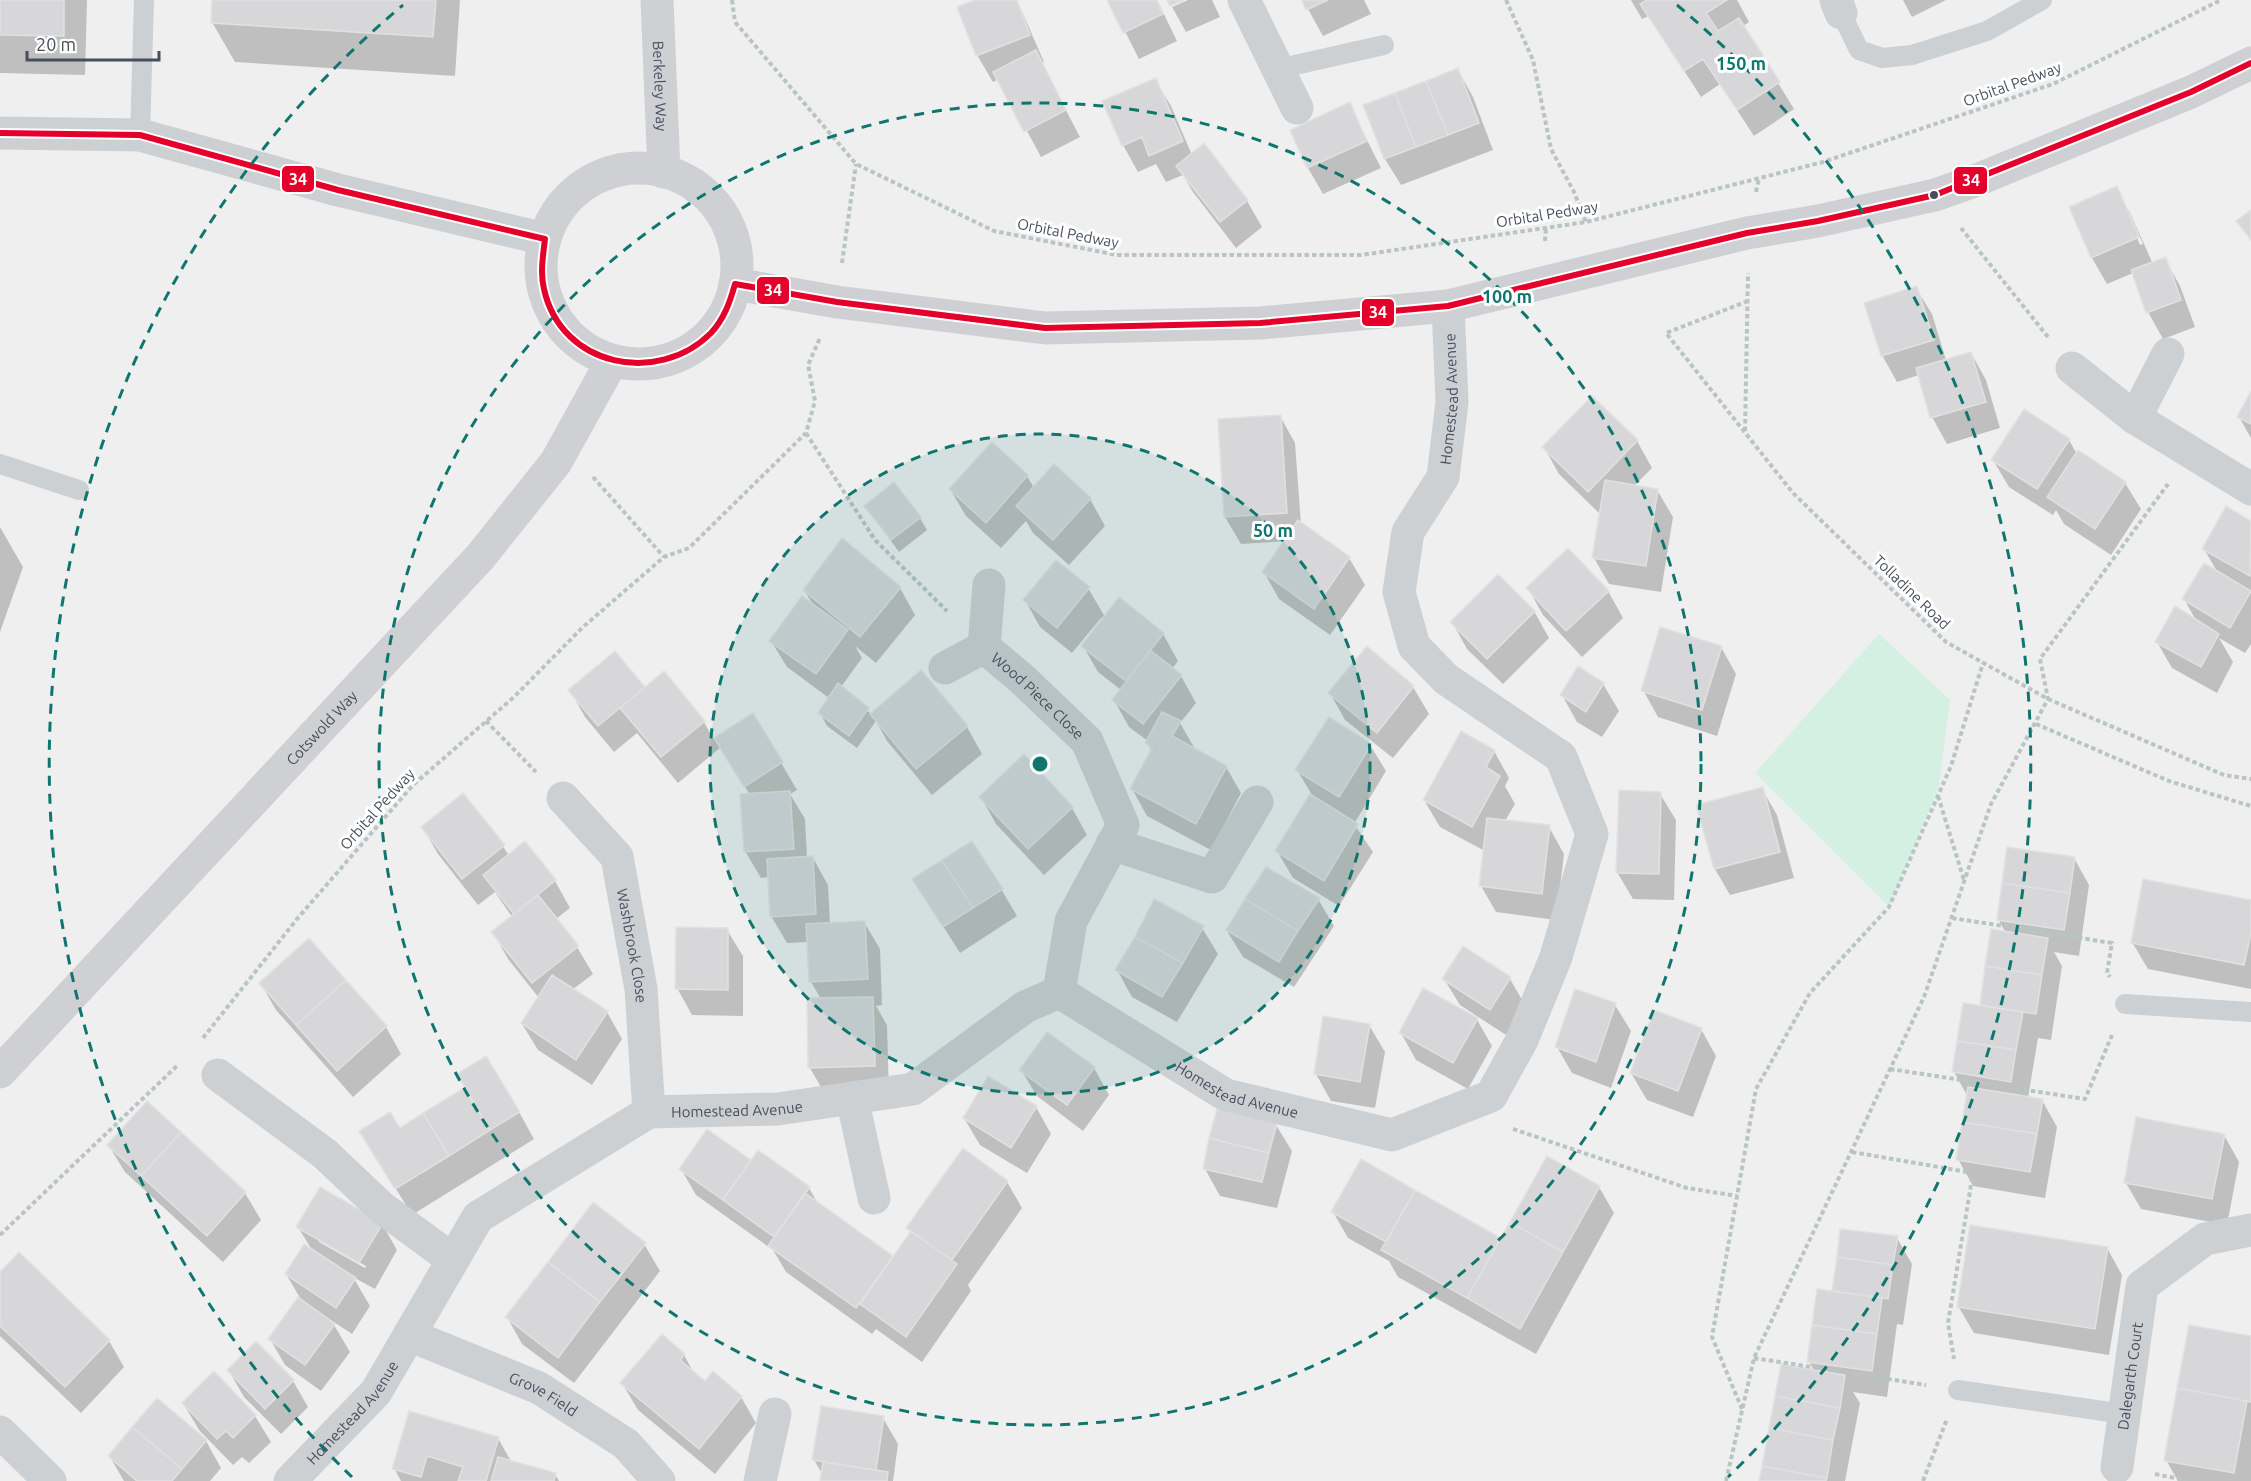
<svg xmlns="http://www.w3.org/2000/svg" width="2251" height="1481" font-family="Ubuntu,sans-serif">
  <rect width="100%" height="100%" fill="#f0efef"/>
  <path fill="#d3f0e2" d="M1879,634L1950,700L1939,786L1889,907L1755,773Z"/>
  <path fill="#0003" fill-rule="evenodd" d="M0,0H87L85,75L0,73Z
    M214,0H460L455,76L235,62L212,22Z
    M979,0H1017L1044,62L1041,63L1080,137L1041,157L999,79L993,82L977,55Z
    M1109,0H1157L1177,41L1139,59Z
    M1188,0H1212L1220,17L1186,32L1172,7Z
    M1303,0H1364L1371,14L1323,36Z
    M1631,0H1737L1749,22L1743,26L1794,109L1754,136L1720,84L1701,97L1649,16L1642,19Z
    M1903,0H1946L1912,17Z
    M1458,70L1473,97L1493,150L1401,185L1385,159L1365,106Z
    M1155,80L1171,106L1192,155L1247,201L1262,227L1236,248L1193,192L1183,175L1166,182L1156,164L1138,172L1123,145Z
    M1349,104L1381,168L1323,194L1308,168Z
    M2116,188L2131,215L2153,264L2165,259L2180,286L2195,327L2163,339L2148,312L2133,273L2107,284L2092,258L2071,208ZM2127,214H2130L2143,244L2140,245Z
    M1916,288L1932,314L1946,360L1971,353L1986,380L2000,428L1947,444L1932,417L1919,375L1897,382L1882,355Z
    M2251,394V438L2239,417Z
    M1280,416L1295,443L1301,524L1349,558L1365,585L1330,635L1279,599L1264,572L1286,541L1241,544L1225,517L1219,420Z
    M2069,440L2077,454L2125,483L2141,509L2111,555L2064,524L2056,510L2053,515L2009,487L1993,460Z
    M1637,441L1652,468L1634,486L1657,490L1673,517L1661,592L1609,584L1594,558L1601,515L1559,474L1544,447Z
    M992,444L1027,476L1034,488L1054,466L1090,499L1105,526L1069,565L1033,533L1026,521L1001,548L966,516L950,489Z
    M866,507L920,518L927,530L899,552Z
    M2227,509L2251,522V644L2245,653L2219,638L2233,662L2217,693L2172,668L2157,642L2197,622L2184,599L2218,573L2204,549Z
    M0,527L23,567L0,632Z
    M842,540L900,588L915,615L876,663L855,646L862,658L841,687L871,714L921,672L967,727L982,754L932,795L887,741L876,721L857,748L827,726L820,713L829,698L787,667L771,641L815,608L804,590Z
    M1088,588L1105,617L1163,634L1178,661L1172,669L1181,676L1196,703L1180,723L1195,749L1226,767L1241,793L1211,850L1147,816L1132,789L1151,752L1148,741L1129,727L1114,700L1121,690L1098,672L1083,646L1104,619L1101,618L1072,653L1040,627L1025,600Z
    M1528,588L1608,591L1623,618L1582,657L1543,615Z
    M1534,611L1549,638L1503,684L1467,649L1452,622Z
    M1721,647L1736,674L1717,736L1658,717L1643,690Z
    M1367,649L1413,687L1429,714L1393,758L1345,720L1330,693Z
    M615,653L645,689L704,722L714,740L753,715L797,790L790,794L805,819L807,858H813L828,885L830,924L864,922L880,949L882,1005L876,1006L887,1025L889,1093L825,1094L810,1068L821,999L811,982L808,942L787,943L771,916L769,877L761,878L745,851L750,795L721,747L678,783L637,733L614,752L585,717L570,690Z
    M1603,684L1619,711L1602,737L1577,722L1562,695Z
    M1370,745L1386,771L1354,824L1373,852L1339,906L1293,878L1277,851L1312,795L1297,770Z
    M1494,751L1509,778L1505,786L1515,804L1505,821L1549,827L1564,854L1556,920L1496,912L1481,886L1485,851L1440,827L1424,800Z
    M1024,756L1072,808L1087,835L1044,875L996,824L981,797Z
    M1762,789L1777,815L1794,878L1730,895L1715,869L1698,806Z
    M1660,794L1676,820L1674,900L1633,899L1617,872Z
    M423,828L503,846L509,856L525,844L555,881L570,908L556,919L577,947L593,974L572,990L607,1012L622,1039L592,1085L538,1050L522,1024L539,998L508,959L493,932L512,917L495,892L478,905L438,854Z
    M2074,858L2089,885L2079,956L2054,952L2062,966L2051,1040L2038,1038L2028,1098L2042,1100L2057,1127L2045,1198L1973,1186L1958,1159L1968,1097L1954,1072L1981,1007L1993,931L2006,933L1998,919Z
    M914,880L1001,889L1017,916L960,953Z
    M1318,899L1334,926L1294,987L1243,957L1227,931Z
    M2251,902V989L2148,969L2132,942Z
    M1202,928L1218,954L1177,1022L1132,997L1117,970Z
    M727,930L743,956V1016L692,1015L677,988Z
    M1444,979H1510L1525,1005L1506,1035L1460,1005Z
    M261,984L386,1027L401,1054L353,1097L276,1010Z
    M1615,1005L1631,1031L1611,1088L1572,1073L1557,1047Z
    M1476,1018L1492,1046L1468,1089L1416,1060L1401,1033Z
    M1369,1025L1385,1052L1375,1108L1331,1101L1316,1074Z
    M1701,1029L1716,1056L1693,1117L1647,1100L1631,1073Z
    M1048,1034L1094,1068L1109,1095L1083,1131L1037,1096L1021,1070Z
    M466,1088L519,1112L534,1139L412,1215L377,1158L399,1130Z
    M147,1104L245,1193L261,1220L223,1262L125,1172L109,1146Z
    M1036,1107L1051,1134L1027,1173L980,1145L964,1118Z
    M1276,1125L1292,1151L1277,1208L1220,1196L1205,1169Z
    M2224,1135L2239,1162L2227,1225L2141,1209L2126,1183Z
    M751,1162L809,1188L818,1204L894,1258L911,1233L908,1228L1007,1182L1022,1208L968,1285L971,1291L922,1362L876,1329L872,1334L786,1272L773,1250L696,1195L681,1169Z
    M1599,1187L1614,1213L1536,1354L1398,1277L1389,1261L1348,1238L1333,1212L1502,1240Z
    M382,1224L397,1250L375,1289L353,1277L370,1306L352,1334L331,1320L350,1352L321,1391L285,1365L270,1339L303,1303L286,1274L312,1250L298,1227ZM319,1239L366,1266L365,1268L319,1242Z
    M1842,1230L1897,1238L1912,1264L1903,1325L1897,1324L1887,1397L1853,1392L1860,1403L1845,1481H1761L1814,1371L1809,1361L1833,1293Z
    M644,1244L660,1271L574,1383L522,1344L507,1317Z
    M2107,1248L2122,1275L2109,1355L1974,1333L1958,1306Z
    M0,1274L109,1341L124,1367L81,1413L0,1336Z
    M2251,1338V1481H2178L2166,1460Z
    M684,1355L695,1375L705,1383L741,1397L756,1423L715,1474L638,1410L622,1383Z
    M229,1371L293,1381L308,1407L281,1434L244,1397Z
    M183,1403L255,1416L271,1442L249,1463L242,1457L233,1465L199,1430Z
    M410,1412L498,1438L512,1463L555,1474L559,1481H401L394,1468Z
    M883,1418L898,1444L893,1481H822L823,1475L814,1460Z
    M206,1441L221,1468L210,1481H124L110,1457Z"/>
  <path fill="#d7d7d9" stroke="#e1e1e2" stroke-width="1.5" d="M0,0H64V36L0,35Z
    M212,0H436L433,37L211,23Z
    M975,0H1017L1030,35L976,56L957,7Z
    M1107,0H1156L1163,14L1123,33Z
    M1167,0H1184L1170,6Z
    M1302,0H1328L1306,10Z
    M1647,0H1727L1706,13L1718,31L1739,18L1780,82L1737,110L1703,59L1684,71L1640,4Z
    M1036,50L1066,110L1024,132L993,72Z
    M1458,68L1479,123L1448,135L1426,81Z
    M1156,78L1183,141L1149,156L1142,137L1122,146L1102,101Z
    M1426,81L1448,135L1416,147L1395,93Z
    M1395,93L1416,147L1384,159L1363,105Z
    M1350,102L1367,141L1307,168L1290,130Z
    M1204,143L1248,200L1220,222L1176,166Z
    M2117,186L2139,237L2091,258L2069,207Z
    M2251,210V240L2236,221Z
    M2166,257L2181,300L2146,313L2131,270Z
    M1917,286L1934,340L1881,356L1864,303Z
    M1971,352L1986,402L1930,418L1916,368Z
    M2251,391V424L2237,417Z
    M1592,396L1638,440L1588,492L1542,447Z
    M2024,409L2070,439L2037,489L1991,460Z
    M1281,415L1287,513L1224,517L1218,419Z
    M992,442L1028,475L986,523L949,489Z
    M2078,450L2126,482L2095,529L2047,497Z
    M1054,464L1091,498L1053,540L1016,506Z
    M1605,480L1658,489L1646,566L1592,558Z
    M894,482L921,517L891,540L864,506Z
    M2226,506L2251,521L2250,576L2202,549Z
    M1298,520L1350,557L1314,609L1262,572Z
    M842,538L901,587L860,637L803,590Z
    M1568,548L1609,591L1566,631L1526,588Z
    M1056,560L1090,587L1057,628L1023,600Z
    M2204,563L2251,591L2230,628L2182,599Z
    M1498,574L1535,611L1487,659L1450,622Z
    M802,596L848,630L816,674L769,641Z
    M1119,597L1164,633L1126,681L1081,646Z
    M2175,606L2219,634L2201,667L2155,642Z
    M1660,627L1722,646L1702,710L1641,691Z
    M1367,646L1414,686L1377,733L1328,693Z
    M1150,650L1182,675L1143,724L1112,700Z
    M615,651L645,687L598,726L568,690Z
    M1578,666L1604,683L1586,712L1560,695Z
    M921,670L968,726L916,769L870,714Z
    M664,671L705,721L661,757L620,708Z
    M838,683L869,708L849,736L818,713Z
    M1162,712L1181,721L1172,736L1227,766L1196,824L1130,789L1152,748L1145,743Z
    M753,713L783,762L744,787L714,738Z
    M1329,717L1372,744L1339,797L1295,770Z
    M1461,731L1495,750L1486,767L1500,776L1472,827L1423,800Z
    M1024,754L1073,807L1028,849L979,797Z
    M1763,787L1780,852L1714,869L1696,805Z
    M1619,790L1661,792L1659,874L1616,873Z
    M790,791L794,849L744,852L740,794Z
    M463,793L505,845L462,879L421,827Z
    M1310,794L1358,824L1324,881L1275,851Z
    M1487,818L1550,825L1542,894L1479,886Z
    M525,841L556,880L514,914L483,875Z
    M972,841L1003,889L973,908L942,860Z
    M2007,847L2075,857L2070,893L2002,883Z
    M813,856L816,914L770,917L767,859Z
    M942,860L973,908L943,927L912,879Z
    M1266,867L1320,898L1298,931L1245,899Z
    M2143,879L2251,900V933L2244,965L2131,943Z
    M2002,883L2070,893L2064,930L1997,920Z
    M538,895L579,946L532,983L491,932Z
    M1154,899L1204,926L1183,963L1135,937Z
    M1245,899L1298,931L1279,962L1226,930Z
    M865,921L868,979L809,982L806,924Z
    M676,927L728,928V990L675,989Z
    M1991,929L2048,938L2042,975L1985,966Z
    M1135,937L1183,963L1162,997L1115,970Z
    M309,938L346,980L296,1025L259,983Z
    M1463,946L1511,977L1490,1010L1442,979Z
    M1985,966L2042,975L2036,1014L1980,1005Z
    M552,975L608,1011L576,1060L521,1023Z
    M346,980L387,1026L337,1071L296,1025Z
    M1423,988L1478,1018L1453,1063L1399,1033Z
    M1575,989L1616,1003L1596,1062L1555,1047Z
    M873,997L875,1066L808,1068L807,998Z
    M1963,1003L2023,1012L2016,1050L1957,1041Z
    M1654,1010L1702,1028L1678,1091L1630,1073Z
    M1323,1016L1370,1024L1360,1082L1314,1074Z
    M1047,1032L1095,1067L1067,1105L1019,1070Z
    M1957,1041L2016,1050L2011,1082L1952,1072Z
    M486,1056L520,1112L490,1130L457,1074Z
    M988,1076L1037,1106L1011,1148L963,1118Z
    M1968,1087L2043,1099L2037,1134L1962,1122Z
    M464,1088L490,1130L449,1156L423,1113Z
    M147,1101L181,1132L141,1176L107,1145Z
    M1217,1109L1277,1123L1269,1153L1209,1138Z
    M390,1112L400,1128L423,1113L449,1156L395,1189L359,1131Z
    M2136,1117L2225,1134L2212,1199L2124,1183Z
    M1962,1122L2037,1134L2030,1172L1956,1160Z
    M707,1129L751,1160L723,1200L679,1169Z
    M181,1132L246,1192L207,1236L141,1176Z
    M1209,1138L1269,1153L1262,1182L1203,1169Z
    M963,1148L1008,1181L952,1260L906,1228Z
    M758,1150L810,1187L774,1237L723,1200Z
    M1547,1156L1600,1186L1563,1252L1510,1222Z
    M1361,1159L1415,1190L1386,1242L1331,1212Z
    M320,1187L383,1223L359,1263L296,1227Z
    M1415,1190L1501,1238L1467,1298L1381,1250Z
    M805,1193L893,1256L856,1308L768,1246Z
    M593,1202L646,1243L600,1302L548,1262Z
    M1510,1222L1563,1252L1520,1329L1467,1298Z
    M1970,1225L2108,1247L2095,1329L1957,1307Z
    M1840,1229L1898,1236L1893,1265L1837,1257Z
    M911,1231L957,1264L906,1337L860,1304Z
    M304,1244L356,1278L336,1308L285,1274Z
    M19,1252L110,1340L65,1387L0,1326V1272Z
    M1837,1257L1893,1265L1888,1299L1832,1291Z
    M548,1262L600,1302L558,1358L505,1317Z
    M1817,1289L1882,1298L1877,1334L1812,1325Z
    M298,1297L335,1324L305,1365L268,1339Z
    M1812,1325L1877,1334L1872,1371L1807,1362Z
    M2189,1325L2251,1336V1402L2177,1388Z
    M662,1334L685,1354L680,1360L705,1381L713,1371L742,1396L699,1449L620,1383Z
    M256,1341L294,1380L265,1409L227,1370Z
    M1781,1364L1845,1375L1840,1408L1775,1396Z
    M214,1371L256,1415L233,1438L226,1431L217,1439L182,1403Z
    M2177,1388L2247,1401L2234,1473L2164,1461Z
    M1775,1396L1840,1408L1833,1440L1769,1428Z
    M157,1398L207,1440L182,1469L132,1427Z
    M821,1406L884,1416L876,1470L812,1460Z
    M409,1411L499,1437L486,1481H458L463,1467L427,1456L421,1477L392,1469Z
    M132,1427L182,1469L172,1481H137L108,1456Z
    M1769,1428L1833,1440L1827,1478L1762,1466Z
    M498,1457L556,1473L554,1481H491Z
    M823,1462L888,1472L887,1481H820Z
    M1762,1466L1827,1478L1826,1481H1759Z"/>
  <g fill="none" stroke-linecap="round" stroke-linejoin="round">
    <path stroke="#b9c5c4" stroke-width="4" stroke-dasharray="4.5 3" stroke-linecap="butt" d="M732,0L735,22L856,164L994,231L1117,255H1361L1586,222L1823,162L2053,84L2221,0
      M1506,0L1533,60L1551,149L1574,192L1586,222
      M1756,192L1759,178
      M1961,228L2048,337
      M1545,241L1546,227
      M842,263L856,164
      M1748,301L1666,333L1793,493L1946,642L2048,699L2224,775L2251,779
      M1745,431L1748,273
      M806,433L875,540L947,611
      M593,477L664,557
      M486,721L536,772
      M2036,724L2169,781L2251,806
      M1938,796L1964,880
      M1952,918L2112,943L2107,973L2110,977
      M203,1038L297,919L413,785L514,697L583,627L664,557L689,548L806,433L815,401L808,365L820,338
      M1890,1069L2085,1099L2112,1035
      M1513,1129L1687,1188L1737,1196
      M1852,1152L1973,1173L1948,1323L1954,1359
      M0,1235L179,1064
      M1754,1358L1926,1385
      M1742,1409L1712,1337L1756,1089L1810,993L1889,907L1951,766L1983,663
      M2155,1474L2190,1481
      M1726,1481L1754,1358L1924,997L1991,804L2048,699L2040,659L2168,484
      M1923,1481L1947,1419"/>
    <path stroke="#cdd0d3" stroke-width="20" d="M1841,13L1859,50L1882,58L1912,55L1987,31L2042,0
      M1277,69L1384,45
      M140,135L144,0
      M0,464L79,490
      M2125,1004L2251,1012
      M1958,1390L2124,1414"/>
    <g stroke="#cdd0d3" stroke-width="33">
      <path d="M1244,0L1297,108"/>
      <path d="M1836,0L1841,13"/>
      <path d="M0,133L140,135L338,190L545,239"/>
      <path d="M2072,368L2135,418L2251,489"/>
      <path d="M2135,418L2168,354"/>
      <path d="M984,647L989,585"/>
      <path id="s1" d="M945,668L984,647L1021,678L1087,741L1123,825L1071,921L1059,992"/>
      <path id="s2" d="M563,798L617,857L641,989L649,1112"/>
      <path d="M1112,844L1212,877L1257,802"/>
      <path d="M218,1075L325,1154L381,1207L453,1260"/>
      <path d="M852,1098L874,1198"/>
      <path id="s3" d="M409,1335L539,1388L626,1444L659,1481"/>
      <path d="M0,1432L50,1481"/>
      <path id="s4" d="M2117,1467L2142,1286L2205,1239L2251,1230"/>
      <path id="s5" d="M290,1481L376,1392L478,1217L649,1112L778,1109L913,1089L1025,1007L1059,992L1226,1095L1392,1135L1491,1096L1522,1040L1556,957L1592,834L1561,757L1446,679L1414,646L1399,592L1408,532L1443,477L1452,402L1448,306"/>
      <path d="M760,1481L775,1414"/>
    </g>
    <g stroke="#ced0d4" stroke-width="33">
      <path id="s6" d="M657,0L664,172"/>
      <circle cx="639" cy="266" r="98"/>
      <path d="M735,284L837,302L1045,328L1260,323L1448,306L1747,233L1818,221L1935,195L1972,182L2191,92L2251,63"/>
      <path id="s7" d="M0,1072L481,556L556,462L612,361"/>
    </g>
    <defs>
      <path id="bus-1" d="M0,133L140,135L338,190L545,239C543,256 540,273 544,289C561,367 658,386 711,333C724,319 730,302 735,284L837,302L1045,328L1260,323L1448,306L1747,233L1818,221L1935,195L2191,92L2251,63"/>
    </defs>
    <use href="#bus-1" stroke="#fff" stroke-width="10"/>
    <use href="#bus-1" stroke="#e4002b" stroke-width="6"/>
  </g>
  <circle cx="1040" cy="764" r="330" fill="#0f766e" fill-opacity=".12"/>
  <g fill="none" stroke="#0f766e" stroke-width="3" stroke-dasharray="10 8">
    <circle cx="1040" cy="764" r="330"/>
    <circle cx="1040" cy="764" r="661"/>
    <path d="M352 1477A991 991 0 0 1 403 5M1677 5A991 991 0 0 1 1728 1477"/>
  </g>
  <circle fill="#464e5d" stroke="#fff" stroke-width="2" cx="1934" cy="195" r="5"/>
  <g text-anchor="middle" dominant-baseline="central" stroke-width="6" stroke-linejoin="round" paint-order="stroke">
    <g font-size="15" fill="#464e5d" stroke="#fff">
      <text transform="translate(2012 84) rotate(-20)">Orbital Pedway</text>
      <text stroke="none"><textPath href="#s6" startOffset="86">Berkeley Way</textPath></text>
      <text transform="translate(1547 214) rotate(-9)">Orbital Pedway</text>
      <text transform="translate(1068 233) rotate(11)">Orbital Pedway</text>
      <text stroke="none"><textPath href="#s5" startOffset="2252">Homestead Avenue</textPath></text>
      <text transform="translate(1912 592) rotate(44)">Tolladine Road</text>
      <text stroke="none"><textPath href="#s1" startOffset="117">Wood Piece Close</textPath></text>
      <text stroke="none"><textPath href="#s7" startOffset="471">Cotswold Way</textPath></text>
      <text transform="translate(377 809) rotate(-48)">Orbital Pedway</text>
      <text stroke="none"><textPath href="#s2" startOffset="170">Washbrook Close</textPath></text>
      <text stroke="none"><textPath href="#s5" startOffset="1173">Homestead Avenue</textPath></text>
      <text stroke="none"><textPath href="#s5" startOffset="615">Homestead Avenue</textPath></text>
      <text stroke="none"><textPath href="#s4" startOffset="92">Dalegarth Court</textPath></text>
      <text stroke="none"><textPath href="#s3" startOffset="147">Grove Field</textPath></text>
      <text stroke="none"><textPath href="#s5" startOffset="93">Homestead Avenue</textPath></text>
    </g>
  </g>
  <circle cx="1040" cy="764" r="9" fill="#0f766e" stroke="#fff" stroke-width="3"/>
  <g font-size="18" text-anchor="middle" font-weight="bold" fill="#0f766e" stroke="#fff" stroke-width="6" stroke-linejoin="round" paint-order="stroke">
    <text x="1741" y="70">150 m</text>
    <text x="1507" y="303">100 m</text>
    <text x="1273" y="537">50 m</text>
  </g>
  <g stroke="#fff" stroke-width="2">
    <rect x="281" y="165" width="34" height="28" rx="6" fill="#e4002b"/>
    <rect x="1953" y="166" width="35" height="29" rx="6" fill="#e4002b"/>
    <rect x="756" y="276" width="34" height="29" rx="6" fill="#e4002b"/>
    <rect x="1361" y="298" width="34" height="29" rx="6" fill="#e4002b"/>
  </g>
  <g font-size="16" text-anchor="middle" font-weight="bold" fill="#fff">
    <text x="298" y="185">34</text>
    <text x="1971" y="186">34</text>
    <text x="773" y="296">34</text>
    <text x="1378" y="318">34</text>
  </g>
  <path d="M27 51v9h132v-9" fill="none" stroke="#464e5d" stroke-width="3"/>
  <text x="36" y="51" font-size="18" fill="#464e5d" stroke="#ffffff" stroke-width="4.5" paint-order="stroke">20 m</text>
</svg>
